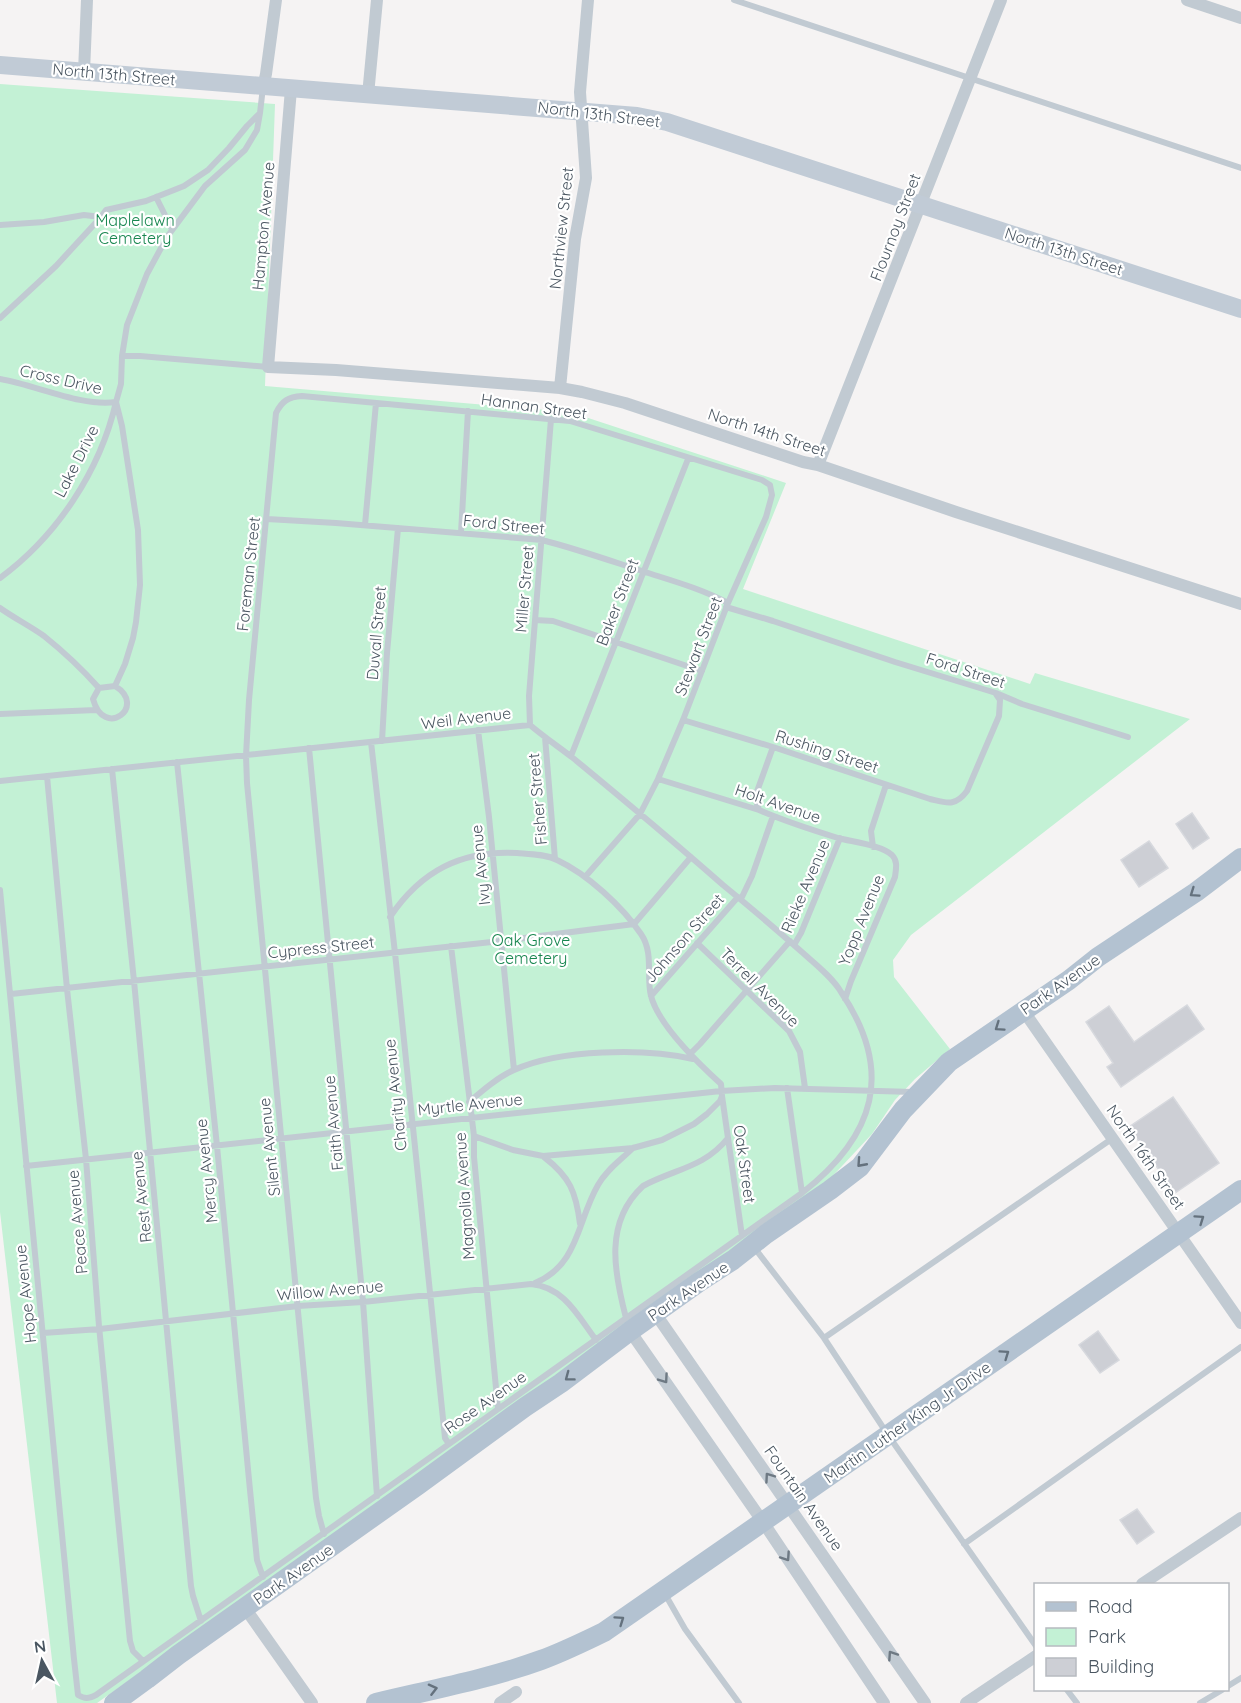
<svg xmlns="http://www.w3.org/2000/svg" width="1241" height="1703" font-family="Quicksand,sans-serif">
  <rect width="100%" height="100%" fill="#f5f3f3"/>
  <path fill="#c3f1d5" d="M0,84L275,104L265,386L570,412L786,483L743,589L1030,684L1035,673L1190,719L911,935L893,960L894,977L950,1049L915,1079L895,1100L872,1134L827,1182L537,1392L97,1703H57L0,1212Z"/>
  <path fill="#cdcfd5" stroke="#d7d9de" stroke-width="1.5" d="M1192,813L1209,838L1193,849L1176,824Z
    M1149,841L1168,868L1139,887L1121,860Z
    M1187,1005L1204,1029L1121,1087L1107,1067L1113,1063L1086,1022L1109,1006L1134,1042Z
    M1173,1097L1219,1163L1175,1193L1129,1127Z
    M1098,1331L1119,1360L1100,1373L1079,1345Z
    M1137,1509L1154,1532L1137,1544L1120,1520Z"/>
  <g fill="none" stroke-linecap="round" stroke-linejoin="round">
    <path stroke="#c1cad2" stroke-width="6" d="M734,0L1241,168
      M156,197L172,229
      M0,225L44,222L84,215L101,217L106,210L146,201L174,190L184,186L208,170L229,148L247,126L260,113L263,87
      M0,318L56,266L101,217
      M122,356H140L268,367
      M0,379C36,385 81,407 116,402C100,471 57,536 0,578
      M267,519L336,523L542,540C577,549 611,561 645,572C673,581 702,589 728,603
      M365,525L376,403
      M461,533L468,411
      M726,607L773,621L895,662L996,693L1022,704L1128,737
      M0,608C14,618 30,626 44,636C64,652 82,669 99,688
      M535,620L553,621L702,671
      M115,686L125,664L133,638L136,622L140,585L138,530L122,426L116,402L121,384L122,356L127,325L147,274L167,237L205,186L245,150L257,130L260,113
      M115,686C148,706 104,740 93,699L99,688Z
      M0,714L96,710
      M683,720L773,747L930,799C947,803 955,807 967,791L999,716L1000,700L996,694
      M530,725L529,696L551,419
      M478,730L489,817L514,1070
      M545,737L555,859
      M382,741L387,653L398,528
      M371,742L395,953L445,1438L449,1444
      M309,748L363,1302L377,1496
      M571,756L688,459
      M177,762L217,1146L250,1490L257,1560L263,1577
      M112,769L134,981L191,1586L193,1596L201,1621
      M47,776L67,989L86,1159L99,1326L130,1641L133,1651L143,1661
      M658,779L759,810C784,821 812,830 838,838C853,842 881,845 892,855C898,861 896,869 895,877L851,981L845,999
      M0,781L530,725C544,737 559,747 573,758C624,800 674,842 723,885C750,907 777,930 803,953C816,965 832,977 841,992C895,1072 875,1136 802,1193L96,1695C88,1699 85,1699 78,1695L74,1659L0,890
      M759,810L755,797L773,747
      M873,847L871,831L886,785
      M741,899L752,876L773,816
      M390,917C421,871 461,850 517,853C530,854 545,854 557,860C587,874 622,906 641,934C654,953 646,976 651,996C659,1026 699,1064 721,1084L722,1096L720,1101L707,1114L694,1124L662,1140L633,1148L543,1156L513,1150L474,1136
      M634,924L691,857
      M697,943L789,1031L800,1052L805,1088
      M794,945L801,933L840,838
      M451,946L474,1136V1157L498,1409
      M11,994L501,941L634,924
      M651,996L738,897
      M690,1054L700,1044L790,941
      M787,1088L802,1193
      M722,1096L742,1236
      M469,1102C483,1090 498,1077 514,1070C560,1049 645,1048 693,1059
      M544,1157C570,1177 576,1192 580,1224
      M26,1166L721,1091L775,1088L913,1092
      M753,1246L824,1338L888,1435L1036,1646
      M535,1283C579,1265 577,1221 598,1185C607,1169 621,1160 633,1148
      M626,1318C614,1272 604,1222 643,1186C674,1169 704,1168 728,1138
      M43,1333L100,1329L298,1306L363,1302L531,1284C564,1287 578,1316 596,1340
      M824,1338L1113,1138
      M324,1534L319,1516L316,1498L247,783L246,756L249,700L276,413C282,401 288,397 302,396L570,421L762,480L770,485L772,495L766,517L728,603L683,720L658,779L640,814L585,877
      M964,1544L1241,1347
      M665,1594L685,1629L739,1703
      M1228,1686L1241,1678
      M1067,1690L1077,1703
      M1200,1703L1222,1690"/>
    <path stroke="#c1cad2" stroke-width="12" d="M1187,0L1241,18
      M84,72L87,0
      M263,87L266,74L276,0
      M291,89L268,367L336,370L560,388L582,392L625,403L803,462L818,465L956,512L1241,604
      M368,95L377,0
      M560,388L575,239L586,178L580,92L588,0
      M818,465L1001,0
      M1023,1010L1241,1323
      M655,1313L925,1703
      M630,1331L763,1522L884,1703
      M1142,1584L1241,1518
      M245,1608L312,1703
      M500,1703L516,1692
      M966,1703L1036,1656"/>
    <path stroke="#c1cbd6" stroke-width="18" d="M0,65L637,116L667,122L1241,309"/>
    <path stroke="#b3c2d1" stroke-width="20" d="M114,1703L147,1679L178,1655L418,1485L525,1407L561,1383L630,1331L699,1282L733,1260L766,1234L830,1190L860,1167L903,1110L949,1062L1069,980L1098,957L1196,892L1241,858
      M376,1703C430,1690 489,1679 541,1660C563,1652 583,1642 604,1632L1241,1190"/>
  </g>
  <defs><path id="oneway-chevron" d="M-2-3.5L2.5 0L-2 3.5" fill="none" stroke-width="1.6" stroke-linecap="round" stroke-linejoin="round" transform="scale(1.5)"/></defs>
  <g stroke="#64717d">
    <use href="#oneway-chevron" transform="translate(1194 893) rotate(145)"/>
    <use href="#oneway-chevron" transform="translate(999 1027) rotate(145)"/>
    <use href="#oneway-chevron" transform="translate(861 1163) rotate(132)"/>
    <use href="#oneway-chevron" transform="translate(1200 1219) rotate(-35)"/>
    <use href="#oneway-chevron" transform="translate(1005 1354) rotate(-35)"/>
    <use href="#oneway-chevron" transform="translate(569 1377) rotate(143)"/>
    <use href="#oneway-chevron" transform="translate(620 1620) rotate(-35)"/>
    <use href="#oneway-chevron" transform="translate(433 1689) rotate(-14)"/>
  </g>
  <g stroke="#6e7983">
    <use href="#oneway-chevron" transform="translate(664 1379) rotate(55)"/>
    <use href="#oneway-chevron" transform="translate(769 1477) rotate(-125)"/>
    <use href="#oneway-chevron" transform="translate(786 1557) rotate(56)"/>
    <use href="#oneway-chevron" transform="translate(892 1655) rotate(-124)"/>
  </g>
  <g text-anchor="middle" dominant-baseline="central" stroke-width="4.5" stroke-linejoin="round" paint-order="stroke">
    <g font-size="16" fill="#4a5661" stroke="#fff">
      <text transform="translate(114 74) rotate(5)">North 13th Street</text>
      <text transform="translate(599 114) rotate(7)">North 13th Street</text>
      <text transform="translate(263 226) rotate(-85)">Hampton Avenue</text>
      <text transform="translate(895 227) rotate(-69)">Flournoy Street</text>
      <text transform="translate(561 228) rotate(-84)">Northview Street</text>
      <text transform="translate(1064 251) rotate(18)">North 13th Street</text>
      <text transform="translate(61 379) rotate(13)">Cross Drive</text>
      <text transform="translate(534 406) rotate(8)">Hannan Street</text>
      <text transform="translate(767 432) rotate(18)">North 14th Street</text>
      <text transform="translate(76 461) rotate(-63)">Lake Drive</text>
      <text transform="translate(504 524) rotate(6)">Ford Street</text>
      <text transform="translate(248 574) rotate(-84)">Foreman Street</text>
      <text transform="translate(524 589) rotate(-85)">Miller Street</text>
      <text transform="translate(617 602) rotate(-69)">Baker Street</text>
      <text transform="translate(376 633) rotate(-85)">Duvall Street</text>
      <text transform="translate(698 646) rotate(-69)">Stewart Street</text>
      <text transform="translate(966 670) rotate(18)">Ford Street</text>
      <text transform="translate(466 718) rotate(-7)">Weil Avenue</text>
      <text transform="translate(827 751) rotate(18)">Rushing Street</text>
      <text transform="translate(537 799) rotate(-95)">Fisher Street</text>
      <text transform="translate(778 803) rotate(19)">Holt Avenue</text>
      <text transform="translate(480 865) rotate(-96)">Ivy Avenue</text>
      <text transform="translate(805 886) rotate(-67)">Rieke Avenue</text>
      <text transform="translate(861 920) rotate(-68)">Yopp Avenue</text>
      <text transform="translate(684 938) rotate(-49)">Johnson Street</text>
      <text transform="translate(321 947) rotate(-6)">Cypress Street</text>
      <text transform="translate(1060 984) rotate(-35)">Park Avenue</text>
      <text transform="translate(760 987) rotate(45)">Terrell Avenue</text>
      <text transform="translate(395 1095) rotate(-96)">Charity Avenue</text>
      <text transform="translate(470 1104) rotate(-6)">Myrtle Avenue</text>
      <text transform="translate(333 1123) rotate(-95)">Faith Avenue</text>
      <text transform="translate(269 1147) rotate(-96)">Silent Avenue</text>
      <text transform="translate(1146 1157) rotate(55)">North 16th Street</text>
      <text transform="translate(745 1164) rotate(82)">Oak Street</text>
      <text transform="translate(206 1171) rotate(-96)">Mercy Avenue</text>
      <text transform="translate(464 1196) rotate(-94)">Magnolia Avenue</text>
      <text transform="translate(141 1197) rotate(-96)">Rest Avenue</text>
      <text transform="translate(77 1222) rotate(-95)">Peace Avenue</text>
      <text transform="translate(330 1290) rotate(-5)">Willow Avenue</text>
      <text transform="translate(688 1291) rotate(-34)">Park Avenue</text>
      <text transform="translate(25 1294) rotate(-96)">Hope Avenue</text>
      <text transform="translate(485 1402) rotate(-35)">Rose Avenue</text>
      <text transform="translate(907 1422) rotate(-35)">Martin Luther King Jr Drive</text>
      <text transform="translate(804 1498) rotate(55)">Fountain Avenue</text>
      <text transform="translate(293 1574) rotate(-35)">Park Avenue</text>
    </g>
    <g font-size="16" fill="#17864f" stroke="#fff">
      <text x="135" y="220">Maplelawn<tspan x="135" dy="18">Cemetery</tspan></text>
      <text x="531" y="940">Oak Grove<tspan x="531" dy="18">Cemetery</tspan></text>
    </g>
  </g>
  <rect x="1034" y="1583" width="195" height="108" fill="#ffffff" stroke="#b7bbc0" stroke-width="1.5"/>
  <rect x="1046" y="1602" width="30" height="9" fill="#b3c2d1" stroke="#b7bbc0" stroke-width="1.5"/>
  <text x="1088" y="1613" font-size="18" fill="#4a5661">Road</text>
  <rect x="1046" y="1628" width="30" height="18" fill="#c3f1d5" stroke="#b7bbc0" stroke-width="1.5"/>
  <text x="1088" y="1643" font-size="18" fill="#4a5661">Park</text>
  <rect x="1046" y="1658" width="30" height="18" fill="#cdcfd5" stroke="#b7bbc0" stroke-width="1.5"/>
  <text x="1088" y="1673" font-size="18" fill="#4a5661">Building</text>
  <g transform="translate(42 1661) rotate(352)" stroke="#ffffff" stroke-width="4.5" paint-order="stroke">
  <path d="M0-4.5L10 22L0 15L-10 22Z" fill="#4a5661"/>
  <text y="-9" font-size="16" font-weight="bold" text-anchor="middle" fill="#4a5661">N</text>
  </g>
</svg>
